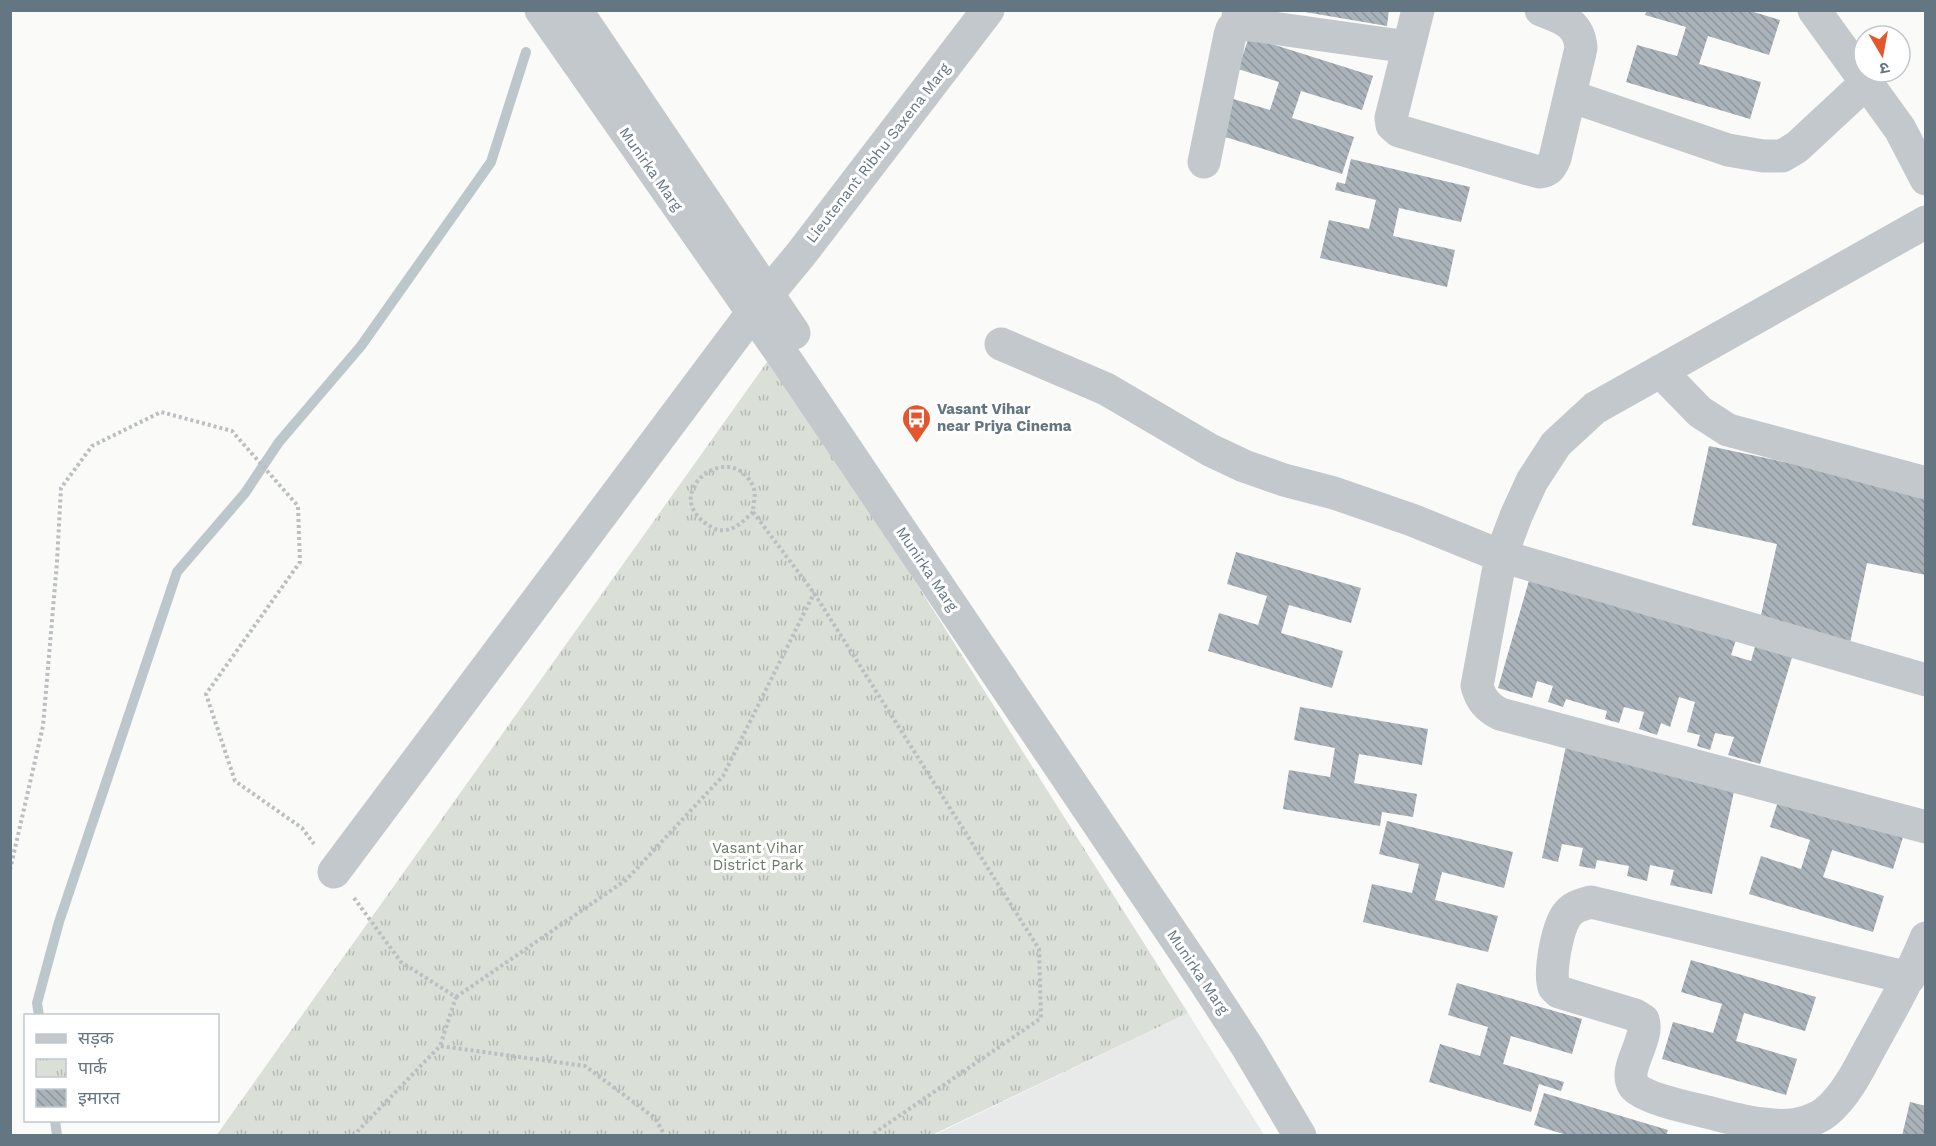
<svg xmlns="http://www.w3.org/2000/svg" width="1936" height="1146" font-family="'Work Sans','Noto Sans Devanagari',sans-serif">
  <defs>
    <pattern id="park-tufts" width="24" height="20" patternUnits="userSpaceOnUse" patternTransform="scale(1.5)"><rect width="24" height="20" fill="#dadfd7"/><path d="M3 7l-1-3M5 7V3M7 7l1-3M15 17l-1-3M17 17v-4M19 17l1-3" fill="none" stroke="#b4b9b4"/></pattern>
    <pattern id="building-back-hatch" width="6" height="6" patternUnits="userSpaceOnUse" patternTransform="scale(1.5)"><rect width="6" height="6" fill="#aab3b9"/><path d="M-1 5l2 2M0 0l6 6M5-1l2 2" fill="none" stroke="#8e969c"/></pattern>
  </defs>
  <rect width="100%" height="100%" fill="#fafaf8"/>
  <path fill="#e8e9e9" d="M1188,1013L1264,1135L932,1136Z"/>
  <path fill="url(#park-tufts)" d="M772,355L1188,1013L932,1135L216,1136Z"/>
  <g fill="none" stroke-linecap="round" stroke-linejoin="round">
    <path stroke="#bbc7cb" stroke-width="10" d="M39,1016L37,1003L59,922L177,572L245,493L279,442L361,346L491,162L526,52
      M55,1120L57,1136"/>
  </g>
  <path fill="url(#building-back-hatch)" d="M1293,10H1389L1387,26Z
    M1647,10H1747L1780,20L1769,55L1708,36L1699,64L1761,82L1750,119L1626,82L1637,45L1677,56L1686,27L1645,15Z
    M1249,37L1373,76L1362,110L1301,91L1292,118L1354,137L1342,174L1219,135L1230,98L1270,110L1279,82L1238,69Z
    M1351,159L1470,187L1461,222L1399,208L1393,236L1455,250L1447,287L1320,258L1329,220L1369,229L1376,200L1335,190L1337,182L1345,184Z
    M1709,446L1926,492V575L1867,563L1850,643L1759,624L1777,544L1692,525Z
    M1236,552L1361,588L1351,623L1289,605L1281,633L1343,651L1332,688L1208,651L1219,613L1258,625L1267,596L1227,584Z
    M1530,577L1737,637L1731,655L1751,661L1756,643L1793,654L1760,764L1728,755L1734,737L1715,733L1710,750L1697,746L1700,735L1687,732L1695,702L1679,697L1670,727L1661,723L1657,735L1639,729L1644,712L1624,707L1619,723L1605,719L1607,711L1566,699L1563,707L1548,702L1553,686L1537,681L1532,698L1498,688Z
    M1300,707L1428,729L1422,765L1359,754L1354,783L1417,794L1413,817L1382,812L1380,826L1283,809L1289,770L1330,777L1335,748L1294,740Z
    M1566,746L1736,782L1712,894L1670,885L1674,870L1650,865L1647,881L1627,876L1629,866L1597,860L1595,869L1579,866L1583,848L1562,844L1558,862L1542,858Z
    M1780,795L1904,834L1893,869L1832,850L1823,877L1884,896L1873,932L1749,894L1761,856L1801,869L1810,840L1770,827Z
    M1387,821L1513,852L1504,888L1442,872L1435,900L1498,916L1488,952L1363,922L1372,884L1412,893L1419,864L1379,854Z
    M1691,960L1816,997L1805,1031L1744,1013L1736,1041L1797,1059L1786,1095L1662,1059L1673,1022L1713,1033L1722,1004L1681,992Z
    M1457,983L1582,1019L1572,1054L1511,1036L1503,1064L1564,1082L1561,1091L1539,1084L1531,1112L1429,1082L1440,1044L1480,1056L1488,1027L1448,1015Z
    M1544,1093L1668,1130L1666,1136H1570L1534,1125Z
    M1910,1102L1926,1106V1136H1902Z"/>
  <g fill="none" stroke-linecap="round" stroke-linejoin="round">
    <path stroke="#bbbfc2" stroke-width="4" stroke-dasharray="3 3" stroke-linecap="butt" d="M753,512C743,522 729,536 713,528C652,495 734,434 754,489C756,495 753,505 753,512L814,593L1039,949L1041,1018L870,1136
      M10,870L43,726L57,562L61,488L92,446L161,412L232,431L298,506L300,562L206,694L235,781L302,828L314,844
      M354,898L401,962L456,997L440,1046
      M456,997L626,880L723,776L814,593
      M353,1136L440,1046L585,1066L655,1118L665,1136"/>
    <path stroke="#c3c8cc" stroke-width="33" d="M541,10L788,363L1203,979L1248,1048L1300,1136
      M576,10L794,333
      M1418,10L1391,118L1392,125L1399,131L1539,172C1549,171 1551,167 1555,158L1581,48C1579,22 1561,18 1541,10
      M1814,10L1900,129L1926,179
      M1237,25H1251L1408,47
      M1570,96L1728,150L1763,156H1782L1797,147L1867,82
      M1204,162L1230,35L1232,29L1237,25L1239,10
      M1926,222L1595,408L1556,444L1532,481L1516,516L1501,556L1477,686C1481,700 1487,707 1500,714L1926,827
      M1001,344L1106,389L1210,450L1244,466L1284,480L1334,493L1412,520L1501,556L1926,680
      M1660,371L1700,412L1728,430L1926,483
      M334,872L753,312L801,254L988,10
      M1909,978L1591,902C1580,905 1572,907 1566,916C1557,930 1549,972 1554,987L1559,992L1635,1015L1643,1020C1650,1039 1622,1069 1634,1086C1644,1099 1695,1109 1711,1113C1738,1120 1779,1131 1806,1122C1812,1120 1821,1116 1826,1112C1845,1097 1859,1069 1870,1048C1890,1012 1910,977 1926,938"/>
  </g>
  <defs>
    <symbol id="bus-pin" viewBox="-11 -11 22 30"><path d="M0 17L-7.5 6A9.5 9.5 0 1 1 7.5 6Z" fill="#e4572e" stroke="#fff"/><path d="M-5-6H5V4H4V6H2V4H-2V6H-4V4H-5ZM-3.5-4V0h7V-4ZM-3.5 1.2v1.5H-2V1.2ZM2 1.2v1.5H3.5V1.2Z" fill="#fff"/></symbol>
  </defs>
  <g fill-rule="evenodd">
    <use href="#bus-pin" x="900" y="402" width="33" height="45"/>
  </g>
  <g text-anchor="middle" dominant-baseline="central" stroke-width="6" stroke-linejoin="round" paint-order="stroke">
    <g font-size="15" fill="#657683" stroke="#fff">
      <text transform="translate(878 153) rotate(-52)">Lieutenant Ribhu Saxena Marg</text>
      <text transform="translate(651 169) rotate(55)">Munirka Marg</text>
      <text transform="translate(927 569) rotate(56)">Munirka Marg</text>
      <text transform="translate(1198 972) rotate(56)">Munirka Marg</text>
    </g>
    <g font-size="15" font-weight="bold" fill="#657683" stroke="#fff" text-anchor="start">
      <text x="937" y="409">Vasant Vihar<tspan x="937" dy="17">near Priya Cinema</tspan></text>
    </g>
    <g font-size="15" fill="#687a64" stroke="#fff">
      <text x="758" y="848">Vasant Vihar<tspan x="758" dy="17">District Park</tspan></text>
    </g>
  </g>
  <rect width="1936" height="1146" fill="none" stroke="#657683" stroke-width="24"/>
  <rect x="24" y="1014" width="195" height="108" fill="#ffffff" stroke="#c1c8cd" stroke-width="1.5"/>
  <rect x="36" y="1034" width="30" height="9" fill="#c3c8cc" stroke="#c1c8cd" stroke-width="1.5"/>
  <text x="78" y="1044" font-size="18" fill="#657683">सड़क</text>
  <rect x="36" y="1059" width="30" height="18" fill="url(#park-tufts)" stroke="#c1c8cd" stroke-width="1.5"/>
  <text x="78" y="1074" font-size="18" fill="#657683">पार्क</text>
  <rect x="36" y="1089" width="30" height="18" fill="url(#building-back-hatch)" stroke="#c1c8cd" stroke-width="1.5"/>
  <text x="78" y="1104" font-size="18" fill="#657683">इमारत</text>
  <g transform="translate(1882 54) rotate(170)"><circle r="28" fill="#ffffff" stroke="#c1c8cd" stroke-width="1.5"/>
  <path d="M0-4.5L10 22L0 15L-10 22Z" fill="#e4572e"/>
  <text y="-9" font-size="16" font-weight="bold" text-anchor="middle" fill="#657683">उ</text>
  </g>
</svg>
